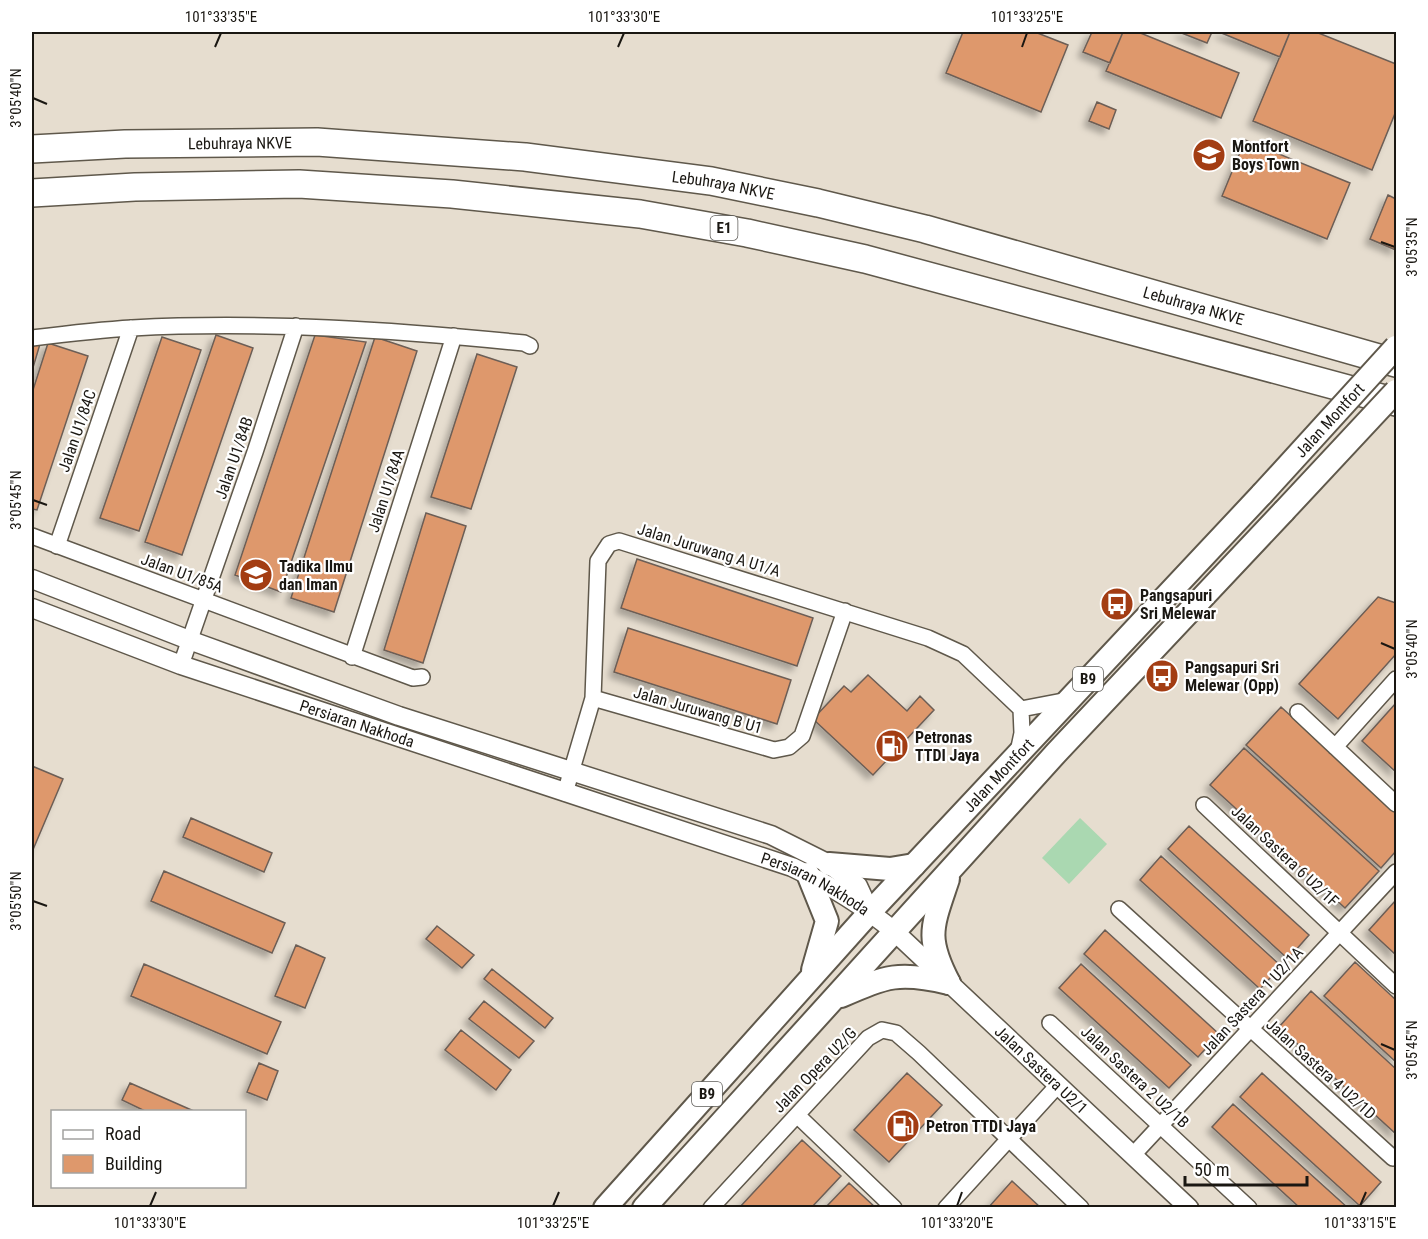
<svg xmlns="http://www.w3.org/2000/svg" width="1428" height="1239" font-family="'Roboto Condensed',sans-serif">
  <defs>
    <filter id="shadow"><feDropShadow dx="-5" dy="5" stdDeviation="3" flood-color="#0004"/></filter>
  </defs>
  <rect width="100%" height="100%" fill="#e6ddcf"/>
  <path fill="#aad8b1" d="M1080,818L1107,844L1069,884L1042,858Z"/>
  <path fill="#de986c" stroke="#6c5e56" stroke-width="1.5" filter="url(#shadow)" d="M963,32H1035L1068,45L1041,112L946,73Z
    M1092,32H1123L1110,63L1083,52Z
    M1123,32H1138L1239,73L1221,118L1106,71Z
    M1179,32H1212L1207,43Z
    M1219,32H1290L1280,57Z
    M1290,32H1316L1396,64V111L1372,170L1253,121Z
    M1097,102L1116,110L1109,129L1089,121Z
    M1245,140L1350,183L1327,239L1222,196Z
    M1388,195L1396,199V250L1370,239Z
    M216,335L253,348L182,555L145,542Z
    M315,335L366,342L281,592L235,575Z
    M162,337L201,350L139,531L100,518Z
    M375,337L417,351L334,612L291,598Z
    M48,343L88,356L37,510L32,509V393Z
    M40,344L32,371V345Z
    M477,354L517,367L471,509L431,497Z
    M426,513L466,526L423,663L384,650Z
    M637,559L813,618L797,666L621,608Z
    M1378,597L1396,603V654L1338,719L1299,684Z
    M628,628L791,680L777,724L614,672Z
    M868,675L907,711L920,696L934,710L873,775L813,719L844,686L851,692Z
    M1396,703V772L1362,741Z
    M1281,707L1396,811V851L1381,868L1246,745Z
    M1244,748L1379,871L1345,908L1210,785Z
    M32,766L63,779L32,852Z
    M191,818L272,853L264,872L183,837Z
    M1189,826L1309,935L1288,959L1168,849Z
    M1161,856L1281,966L1260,989L1140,880Z
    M164,871L285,923L272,953L151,901Z
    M1396,900V955L1369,930Z
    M437,926L474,955L462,968L426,939Z
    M1105,930L1219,1034L1198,1057L1084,954Z
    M296,945L325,958L305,1008L275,996Z
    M1355,962L1396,1000V1062L1324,996Z
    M144,964L281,1022L267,1054L131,996Z
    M1081,964L1191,1065L1169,1088L1059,988Z
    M492,969L553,1018L545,1028L484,979Z
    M1311,991L1396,1069V1134L1279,1027Z
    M484,1001L534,1041L519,1058L469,1019Z
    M461,1030L511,1070L496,1090L445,1050Z
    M259,1063L278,1071L267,1100L247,1092Z
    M907,1073L942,1105L889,1162L854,1130Z
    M1262,1073L1381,1182L1360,1206L1240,1097Z
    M130,1083L196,1112H147L122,1100Z
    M1233,1104L1348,1208H1300L1212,1127Z
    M802,1140L841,1176L811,1208H739Z
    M1012,1181L1041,1208H988Z
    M849,1183L876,1208H825Z"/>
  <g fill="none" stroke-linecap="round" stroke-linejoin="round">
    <defs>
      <path id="minor" d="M32,338C65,334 98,330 132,328C263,321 394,330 524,343L530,346
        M32,536L413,678L422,677
        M57,546L131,328
        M352,657L454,336
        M181,665L255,452L296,326
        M593,698L774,750L789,747L802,736L845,611
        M1021,709L1068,700
        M1298,712L1396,804
        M1335,747L1396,679
        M1018,752L1022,733L1021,709
        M565,793L593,698L598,561L609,544L619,541L928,638L963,654L1021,709
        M1204,805L1396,986
        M1119,909L1393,1158
        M1050,1023L1249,1208
        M797,1115L894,1208
        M1133,1155L1396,872
        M711,1208L868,1038L882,1030L896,1033L919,1053L1081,1208
        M946,1208L1058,1085"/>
      <g id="tertiary">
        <path d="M32,579L189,640L399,716L771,835L829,864L858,886L870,912"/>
        <path id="s1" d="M32,608L181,665L792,867C828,884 865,907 895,932L1189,1208"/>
      </g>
      <g id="primary">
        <path d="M829,864L890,869L914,865"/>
        <path d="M808,874L827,921L813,970"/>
        <path d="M948,879C932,927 925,937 949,983"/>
        <path d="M841,996C887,976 899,971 949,983"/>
        <path id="s2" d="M605,1208L870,912L1262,494"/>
        <path d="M644,1208L1057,752L1284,511"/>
      </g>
      <g id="motorway">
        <path id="s3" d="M32,149L125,144L317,142L525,157L711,181L818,203L925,229L1396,363"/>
        <path d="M32,193L135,187L299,184L452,194L640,214L747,233L865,259L1396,402"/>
      </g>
    </defs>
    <use href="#minor" stroke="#5f584b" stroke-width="18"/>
    <use href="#tertiary" stroke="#5f584b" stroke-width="21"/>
    <use href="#primary" stroke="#5f584b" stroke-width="26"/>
    <use href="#motorway" stroke="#5f584b" stroke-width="30"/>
    <use href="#minor" stroke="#fff" stroke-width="15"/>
    <use href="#tertiary" stroke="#fff" stroke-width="18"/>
    <use href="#primary" stroke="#fff" stroke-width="22"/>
    <use href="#motorway" stroke="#fff" stroke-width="27"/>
    <defs>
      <g id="primary-bridge">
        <path id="s4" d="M1262,494L1396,347"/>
        <path d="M1284,511L1396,391"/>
      </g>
    </defs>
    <use href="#primary-bridge" stroke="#5f584b" stroke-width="26" stroke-linecap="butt"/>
    <use href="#primary-bridge" stroke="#fff" stroke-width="22"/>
  </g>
  <path fill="none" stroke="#1a1712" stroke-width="2" d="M215,47L221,33M618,47L624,33M1022,47L1027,33M33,98L47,104M1381,242L1395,247M33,500L47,505M1381,643L1395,649M33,901L47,906M1381,1044L1395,1050M150,1206L156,1192M553,1206L559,1192M957,1206L962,1192M1360,1206L1366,1192"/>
  <defs>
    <symbol id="school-disc" viewBox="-11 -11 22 22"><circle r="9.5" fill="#a33d13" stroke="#fff"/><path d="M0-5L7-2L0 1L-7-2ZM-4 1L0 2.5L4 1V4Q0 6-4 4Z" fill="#fff"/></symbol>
    <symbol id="bus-disc" viewBox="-11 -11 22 22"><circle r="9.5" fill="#a33d13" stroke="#fff"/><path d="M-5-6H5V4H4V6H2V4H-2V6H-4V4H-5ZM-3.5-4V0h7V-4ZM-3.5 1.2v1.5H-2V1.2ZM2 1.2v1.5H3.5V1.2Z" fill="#fff"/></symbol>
    <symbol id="fuel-disc" viewBox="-11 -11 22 22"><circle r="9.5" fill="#a33d13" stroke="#fff"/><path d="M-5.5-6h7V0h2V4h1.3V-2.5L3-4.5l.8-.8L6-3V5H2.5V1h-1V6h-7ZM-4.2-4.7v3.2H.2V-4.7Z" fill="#fff"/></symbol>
  </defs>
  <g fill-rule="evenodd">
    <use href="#school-disc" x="1190" y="136" width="38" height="38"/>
    <use href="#school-disc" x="237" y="556" width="38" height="38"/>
    <use href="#bus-disc" x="1098" y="585" width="38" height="38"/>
    <use href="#bus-disc" x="1143" y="657" width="38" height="38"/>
    <use href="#fuel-disc" x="873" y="727" width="38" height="38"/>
    <use href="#fuel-disc" x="884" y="1107" width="38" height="38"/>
  </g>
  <g text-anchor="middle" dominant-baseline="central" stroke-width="4.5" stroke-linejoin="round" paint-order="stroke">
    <g fill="#fff" stroke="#5f5d59" stroke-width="1.5">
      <rect x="710.5" y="216" width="27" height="24" rx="4.5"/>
      <rect x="1073" y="667" width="30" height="24" rx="4.5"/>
      <rect x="692" y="1082" width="30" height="24" rx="4.5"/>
    </g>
    <g font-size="15" font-weight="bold" fill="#1a1712">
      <text x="724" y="228">E1</text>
      <text x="1088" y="679">B9</text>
      <text x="707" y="1094">B9</text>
    </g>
    <g font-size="16" fill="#1a1712" stroke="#fff">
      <text stroke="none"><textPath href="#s3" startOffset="208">Lebuhraya NKVE</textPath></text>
      <text stroke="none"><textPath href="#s3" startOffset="694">Lebuhraya NKVE</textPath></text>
      <text stroke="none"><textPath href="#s3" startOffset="1180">Lebuhraya NKVE</textPath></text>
      <text stroke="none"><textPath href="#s4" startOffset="100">Jalan Montfort</textPath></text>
      <text transform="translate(77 431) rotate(-71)">Jalan U1/84C</text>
      <text transform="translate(234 458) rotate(-71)">Jalan U1/84B</text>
      <text transform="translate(386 491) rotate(-72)">Jalan U1/84A</text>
      <text transform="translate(709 550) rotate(17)">Jalan Juruwang A U1/A</text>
      <text transform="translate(182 573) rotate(20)">Jalan U1/85A</text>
      <text transform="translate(698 710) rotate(16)">Jalan Juruwang B U1</text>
      <text stroke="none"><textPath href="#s1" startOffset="345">Persiaran Nakhoda</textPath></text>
      <text stroke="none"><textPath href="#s2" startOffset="585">Jalan Montfort</textPath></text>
      <text transform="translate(1285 856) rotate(43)">Jalan Sastera 6 U2/1F</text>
      <text stroke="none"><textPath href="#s1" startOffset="831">Persiaran Nakhoda</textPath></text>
      <text transform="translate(1252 1001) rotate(-47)">Jalan Sastera 1 U2/1A</text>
      <text transform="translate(1321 1069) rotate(42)">Jalan Sastera 4 U2/1D</text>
      <text transform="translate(815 1070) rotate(-46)">Jalan Opera U2/G</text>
      <text stroke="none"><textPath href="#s1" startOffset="1126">Jalan Sastera U2/1</textPath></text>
      <text transform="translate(1135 1077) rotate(43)">Jalan Sastera 2 U2/1B</text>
    </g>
    <g font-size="16" font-weight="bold" fill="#1a1712" stroke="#fff" text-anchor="start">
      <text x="1232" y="146">Montfort<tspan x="1232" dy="18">Boys Town</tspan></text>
      <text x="279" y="566">Tadika Ilmu<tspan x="279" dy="18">dan Iman</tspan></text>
      <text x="1140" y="595">Pangsapuri<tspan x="1140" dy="18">Sri Melewar</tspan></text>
      <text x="1185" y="667">Pangsapuri Sri<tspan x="1185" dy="18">Melewar (Opp)</tspan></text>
      <text x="915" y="737">Petronas<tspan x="915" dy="18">TTDI Jaya</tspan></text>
      <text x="926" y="1126">Petron TTDI Jaya</text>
    </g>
  </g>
  <rect width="1428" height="1239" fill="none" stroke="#ffffff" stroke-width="66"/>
  <rect x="51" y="1110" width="195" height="78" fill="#ffffff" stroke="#a3a2a0" stroke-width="1.5"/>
  <rect x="63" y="1130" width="30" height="9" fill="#ffffff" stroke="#a3a2a0" stroke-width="1.5"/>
  <text x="105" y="1140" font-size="18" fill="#1a1712">Road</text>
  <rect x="63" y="1155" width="30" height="18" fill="#de986c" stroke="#a3a2a0" stroke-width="1.5"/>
  <text x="105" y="1170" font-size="18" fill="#1a1712">Building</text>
  <path d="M1185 1176v9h122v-9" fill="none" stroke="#1a1712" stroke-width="3"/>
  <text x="1194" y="1176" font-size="18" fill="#1a1712" stroke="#ffffff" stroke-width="4.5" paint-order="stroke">50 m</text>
  <rect x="33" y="33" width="1362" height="1173" fill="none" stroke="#1a1712" stroke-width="2"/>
  <g font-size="15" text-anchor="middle" fill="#1a1712">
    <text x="221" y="22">101°33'35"E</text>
    <text x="624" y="22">101°33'30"E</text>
    <text x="1027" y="22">101°33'25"E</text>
    <text transform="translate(16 98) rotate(-90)" y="5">3°05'40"N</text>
    <text transform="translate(1412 247) rotate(-90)" y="5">3°05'35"N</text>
    <text transform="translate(16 500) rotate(-90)" y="5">3°05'45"N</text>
    <text transform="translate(1412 649) rotate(-90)" y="5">3°05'40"N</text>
    <text transform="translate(16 901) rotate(-90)" y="5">3°05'50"N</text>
    <text transform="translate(1412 1050) rotate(-90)" y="5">3°05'45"N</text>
    <text x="150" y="1228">101°33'30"E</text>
    <text x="553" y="1228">101°33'25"E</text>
    <text x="957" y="1228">101°33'20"E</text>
    <text x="1360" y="1228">101°33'15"E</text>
  </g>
</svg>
